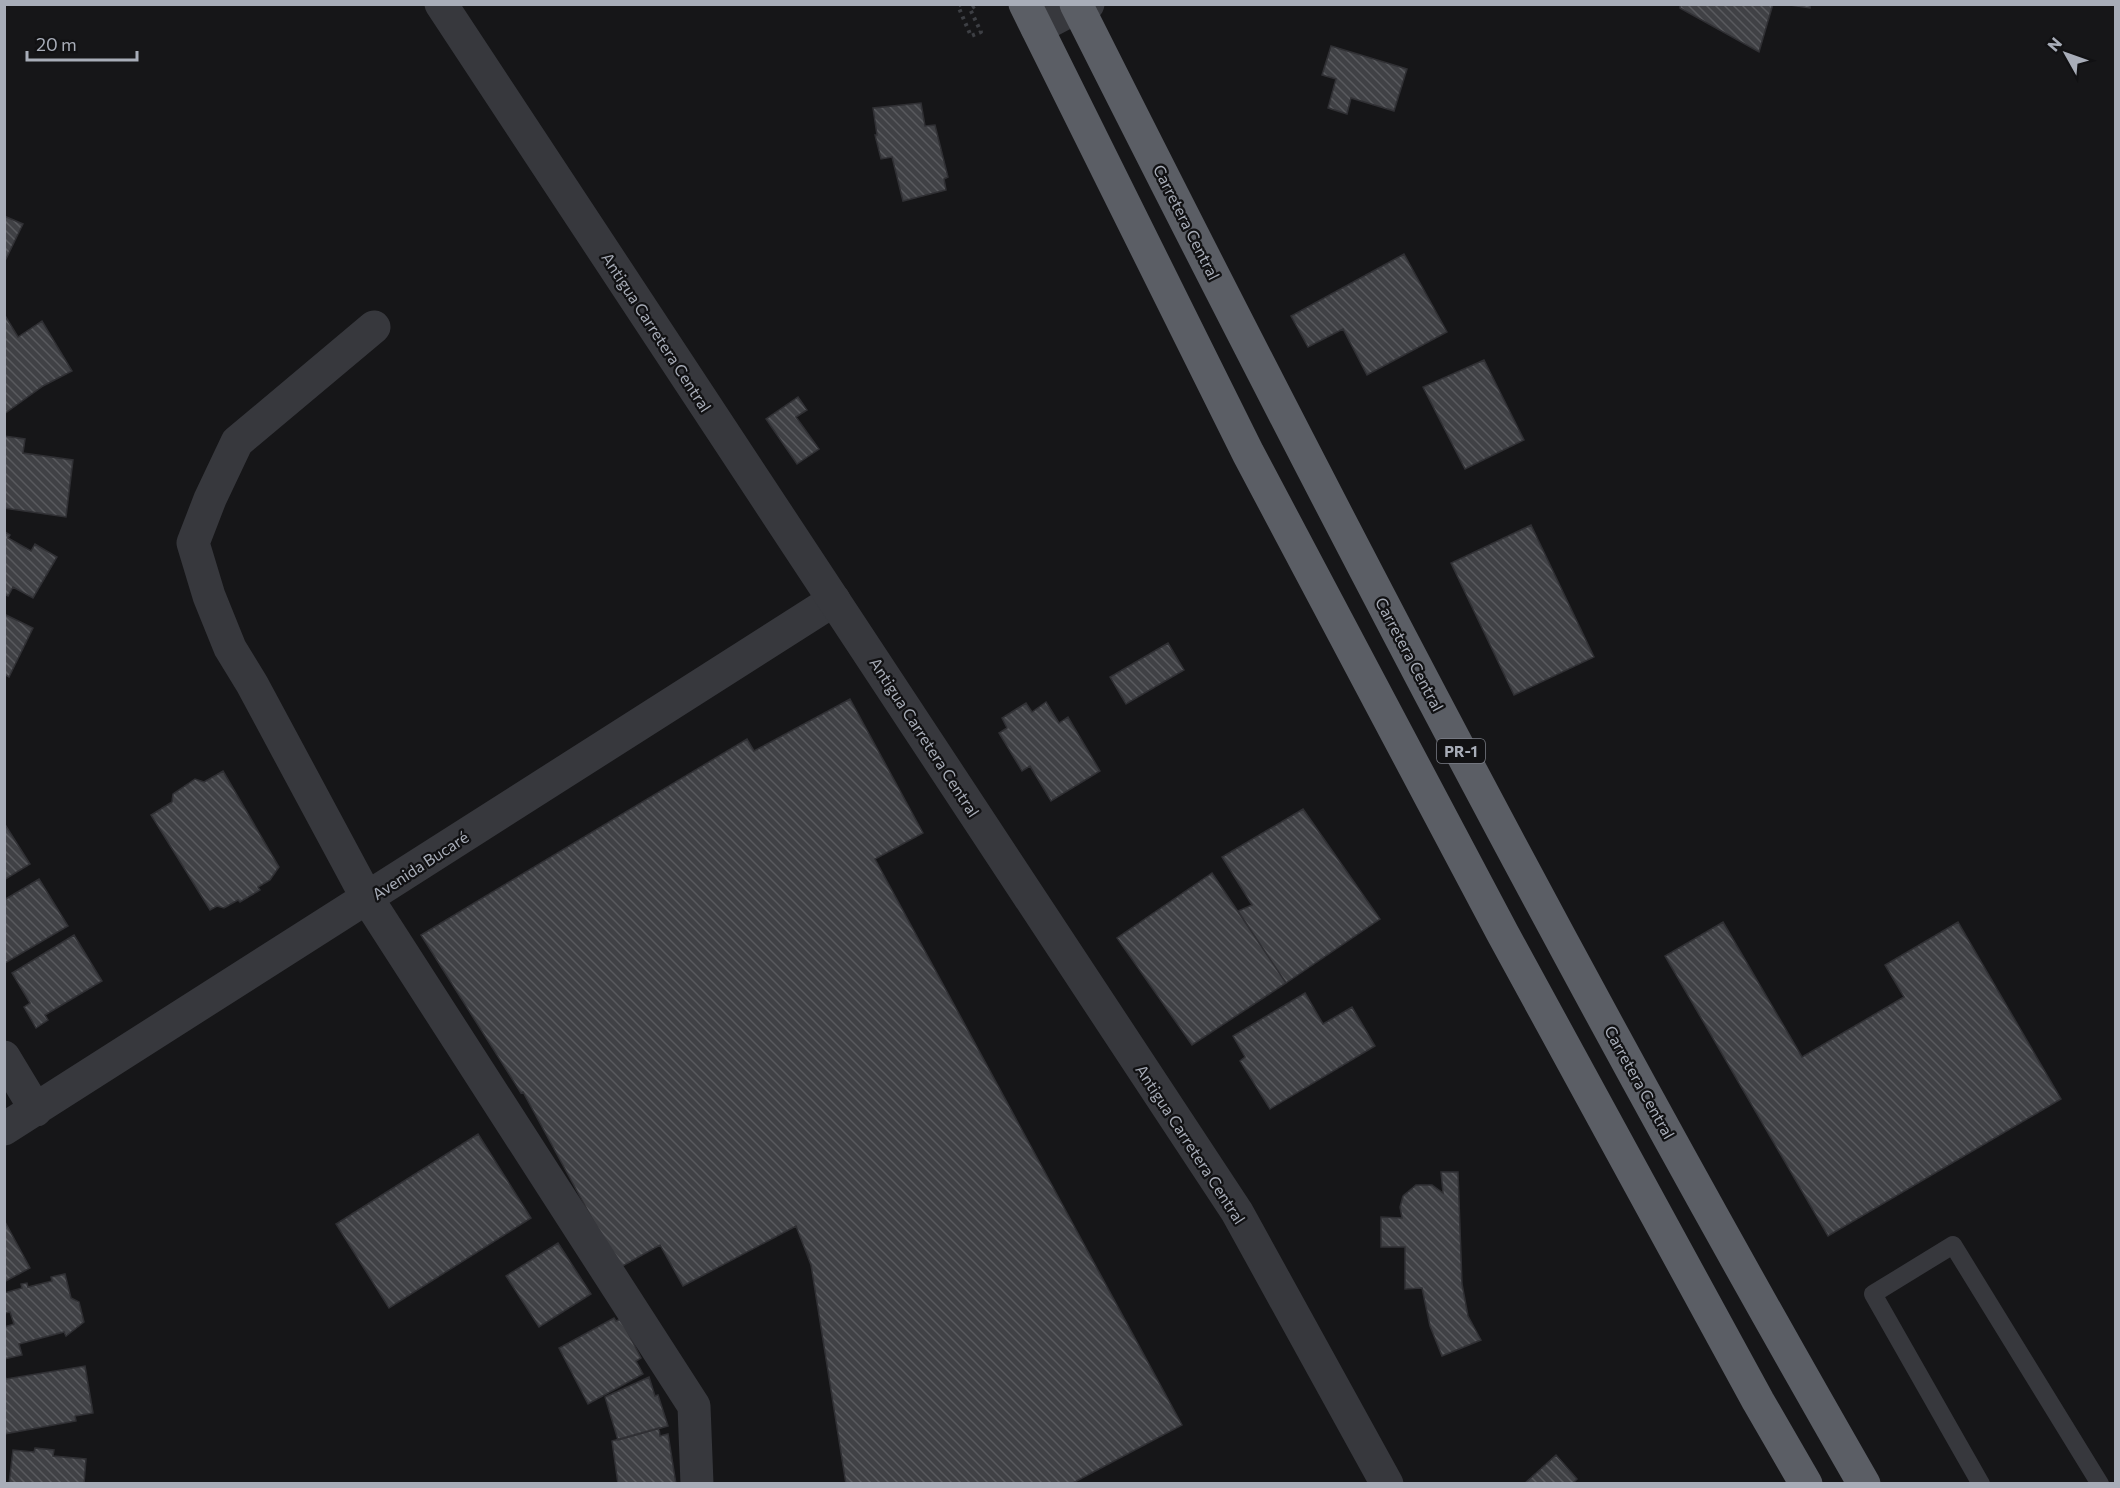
<svg xmlns="http://www.w3.org/2000/svg" width="2120" height="1488" font-family="Commissioner,sans-serif">
  <defs>
    <pattern id="building-back-hatch" width="6" height="6" patternUnits="userSpaceOnUse" patternTransform="scale(1.5)"><rect width="6" height="6" fill="#404145"/><path d="M-1 5l2 2M0 0l6 6M5-1l2 2" fill="none" stroke="#595a5e"/></pattern>
  </defs>
  <rect width="100%" height="100%" fill="#161618"/>
  <path fill="url(#building-back-hatch)" stroke="#303034" stroke-width="1.5" d="M1680,4H1773L1759,52L1680,8Z
    M1783,4H1810V8Z
    M1331,46L1407,69L1394,111L1351,98L1347,114L1328,108L1336,79L1322,75Z
    M921,103L925,126L935,125L948,177L944,179L946,190L903,201L892,157L881,159L875,135H877L873,108Z
    M4,216L23,224L4,263Z
    M1404,254L1447,332L1367,375L1343,329L1308,347L1291,316Z
    M4,314L18,337L42,321L72,371L43,386L4,414Z
    M1484,360L1524,440L1465,469L1423,387Z
    M798,397L807,410L796,417L819,449L797,464L766,419Z
    M4,436L25,439L23,453L73,460L66,517L4,508Z
    M1531,525L1594,657L1514,695L1451,563Z
    M5,532L10,535L8,538L31,551L35,544L57,557L33,598L13,587L8,596L4,594Z
    M4,614L33,628L9,677L4,674Z
    M1168,643L1184,670L1126,704L1110,677Z
    M850,699L923,833L875,859L1182,1425L1071,1484H846L811,1265L796,1226L683,1286L660,1245L619,1268L523,1092L521,1093L421,935L747,739L754,751Z
    M1046,702L1059,723L1068,717L1100,771L1051,801L1030,766L1022,771L999,733L1007,728L1002,718L1026,703L1032,712Z
    M223,771L279,867L270,880L258,887L260,890L240,902L238,900L224,908L217,906L210,910L151,815L172,802L173,794L195,779L204,782Z
    M1303,809L1380,919L1286,983L1238,911L1252,905L1222,857Z
    M4,823L30,864L4,880Z
    M1212,873L1286,983L1192,1045L1117,938Z
    M39,879L68,926L5,963L4,900Z
    M1723,922L1802,1057L1904,997L1885,965L1958,922L2061,1099L1828,1236L1665,956Z
    M74,935L102,981L45,1015L48,1020L36,1028L24,1007L30,1003L12,973Z
    M1305,993L1323,1024L1352,1007L1375,1046L1270,1109L1240,1061L1245,1057L1233,1036Z
    M478,1134L531,1218L389,1308L336,1224Z
    M1441,1172H1458L1462,1284L1468,1316L1481,1340L1442,1356L1430,1326L1422,1288L1405,1289V1247H1381V1217L1402,1218L1400,1207L1403,1196L1416,1185H1432L1443,1193Z
    M4,1220L30,1268L4,1282Z
    M558,1243L591,1294L539,1327L506,1276Z
    M65,1274L71,1298L79,1302L84,1322L66,1336L64,1332L19,1344L22,1355L4,1359V1327L14,1324L10,1312L4,1313V1293L22,1288L21,1284L27,1283L28,1287L52,1281L51,1277Z
    M614,1318L616,1321L621,1319L641,1358L636,1361L643,1374L588,1404L559,1348Z
    M85,1366L93,1413L75,1416L76,1421L4,1434V1372L6,1379Z
    M649,1377L655,1396L658,1395L668,1426L618,1440L605,1397Z
    M659,1428L660,1436L668,1434L676,1484H618L612,1441Z
    M35,1448L54,1450L53,1456L86,1459L84,1484H9L13,1450L34,1452Z
    M1556,1455L1577,1479L1572,1484H1524Z"/>
  <g fill="none" stroke-linecap="round" stroke-linejoin="round">
    <path stroke="#3d3f44" stroke-width="4" stroke-dasharray="3 4.5" stroke-linecap="butt" d="M961,4L958,6L971,36L981,32L970,9L978,4"/>
    <path stroke="#37383d" stroke-width="18" d="M1981,1484L1873,1294L1953,1245L2100,1484"/>
    <path stroke="#37383d" stroke-width="33" d="M1037,28L1077,7L1088,4
      M374,327L237,442L210,499L193,543L209,596L230,648L252,684L367,898L694,1406L697,1484
      M4,1057L36,1110
      M4,1129L834,600"/>
    <path stroke="#37383d" stroke-width="33" d="M441,4L1237,1212L1387,1484"/>
    <path stroke="#5b5e65" stroke-width="33" d="M1025,4L1248,453L1503,934L1758,1401L1806,1484
      M1076,4C1327,503 1585,999 1864,1484"/>
  </g>
  <g text-anchor="middle" dominant-baseline="central" stroke-width="4.5" stroke-linejoin="round" paint-order="stroke">
    <rect fill="#111113" stroke="#7b7e86" stroke-width="1.5" x="1437" y="739" width="48" height="24" rx="4.5"/>
    <g font-size="15" font-weight="bold" fill="#a8adb8">
      <text x="1461" y="751">PR-1</text>
    </g>
    <g font-size="16" fill="#a8adb8" stroke="#111113">
      <text transform="translate(1187 222) rotate(63)">Carretera Central</text>
      <text transform="translate(657 332) rotate(57)">Antigua Carretera Central</text>
      <text transform="translate(1410 654) rotate(62)">Carretera Central</text>
      <text transform="translate(925 737) rotate(57)">Antigua Carretera Central</text>
      <text transform="translate(420 865) rotate(-33)">Avenida Bucaré</text>
      <text transform="translate(1640 1082) rotate(61)">Carretera Central</text>
      <text transform="translate(1191 1144) rotate(57)">Antigua Carretera Central</text>
    </g>
  </g>
  <rect width="2120" height="1488" fill="none" stroke="#a8adb8" stroke-width="12"/>
  <g transform="translate(2066 54) rotate(310)" stroke="#111113" stroke-width="4.5" paint-order="stroke">
  <path d="M0-4.5L10 22L0 15L-10 22Z" fill="#a8adb8"/>
  <text y="-9" font-size="16" font-weight="bold" text-anchor="middle" fill="#a8adb8">N</text>
  </g>
  <path d="M27 51v9h110v-9" fill="none" stroke="#a8adb8" stroke-width="3"/>
  <text x="36" y="51" font-size="18" fill="#a8adb8" stroke="#111113" stroke-width="4.5" paint-order="stroke">20 m</text>
</svg>
